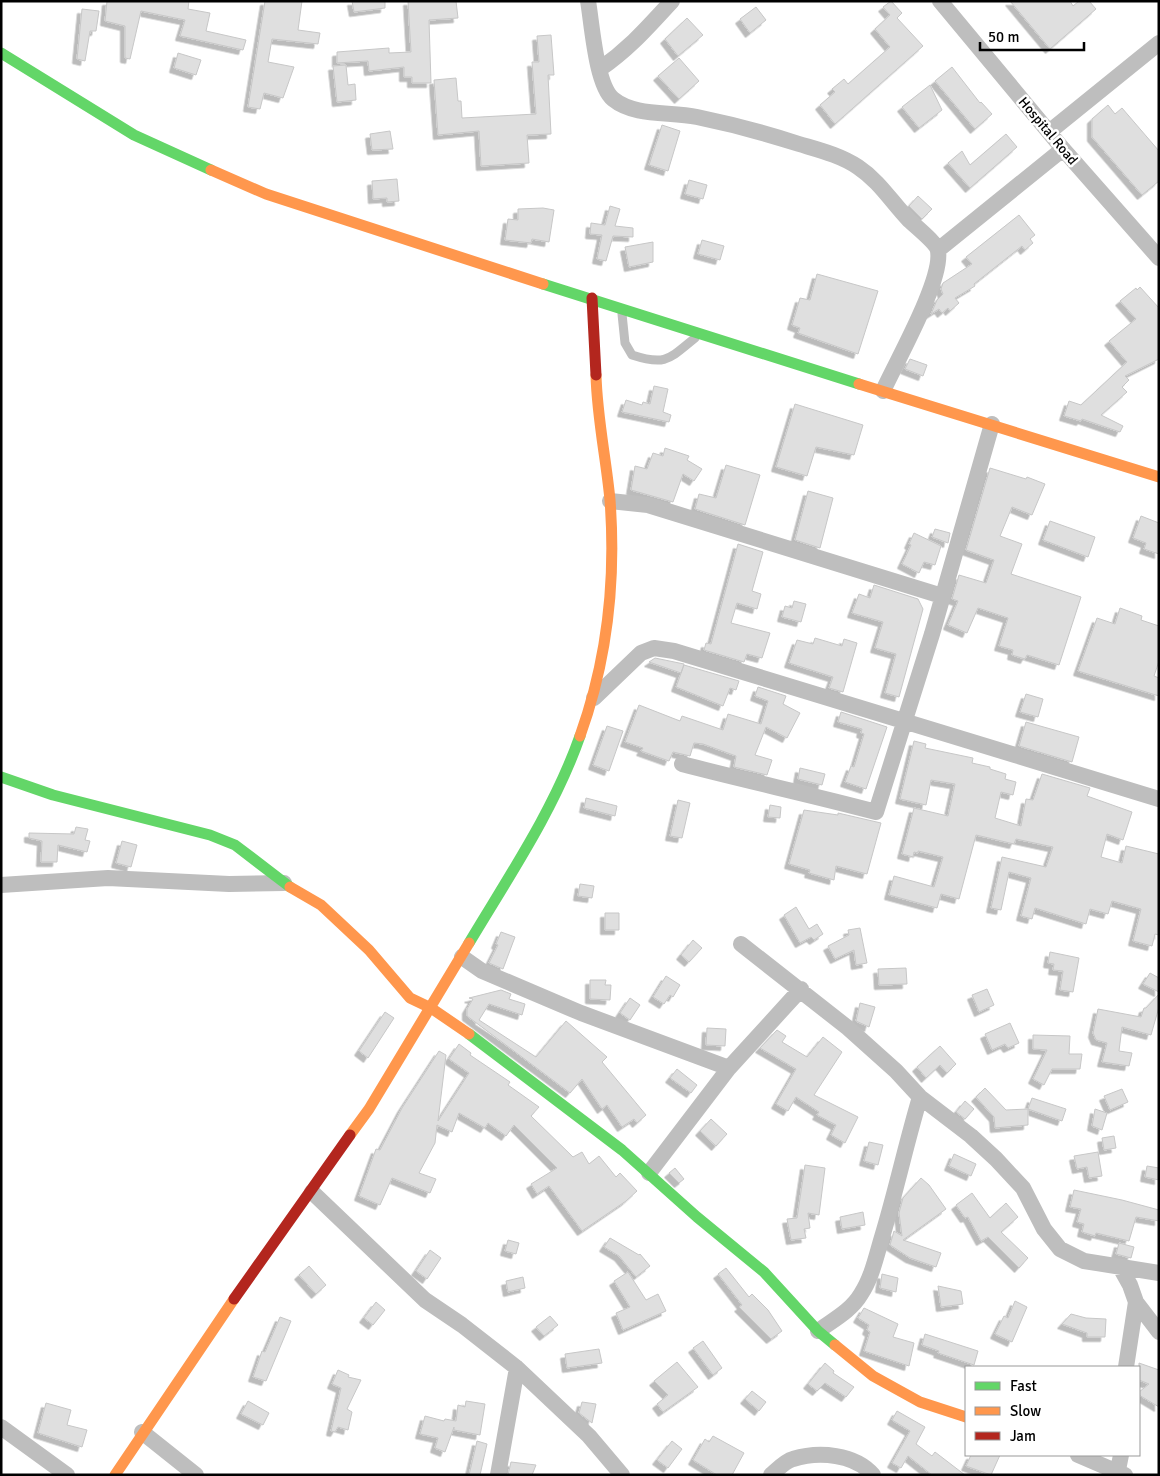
<svg xmlns="http://www.w3.org/2000/svg" width="1160" height="1476" font-family="Signika,sans-serif">
  <defs>
    <filter id="shadow"><feDropShadow dx="-4.5" dy="4.5" stdDeviation="0" flood-color="#0004"/></filter>
  </defs>
  <rect width="100%" height="100%" fill="#fff"/>
  <path fill="#dfdfdf" stroke="#c7c7c7" filter="url(#shadow)" d="M107,1H189L188,9L210,13L206,31L246,40L243,50L180,36L185,20L141,11L130,59L125,58V26L105,21Z
    M265,1H302L298,30L320,33L318,44L272,39L268,62L294,67L283,98L264,93L260,109L248,107Z
    M352,1H385V8L354,12Z
    M408,1H456L458,18L429,20L431,83H412V77H404V67L369,71L368,61L337,63V52L389,48V53L411,52Z
    M891,1L902,13L897,18L923,46L835,124L820,105L835,92L832,89L844,79L848,84L890,47L875,29L890,15L883,7Z
    M1010,1H1070L1073,6L1079,1H1089L1096,9L1050,49Z
    M756,7L766,20L750,33L740,19Z
    M82,9L99,11L96,31H90L85,61L77,59Z
    M687,18L703,35L678,56L665,39Z
    M551,35L554,75H548L551,134L527,135L529,163L481,166L479,131L438,135L434,80L456,78L458,101H461L462,118L536,114L532,62H539L537,36Z
    M178,53L201,60L196,75L174,68Z
    M679,58L699,81L679,99L658,76Z
    M346,65L348,85L355,84L356,100L337,102L333,66Z
    M952,67L980,103L981,102L992,114L975,129L935,81Z
    M930,85L942,110L919,128L902,107Z
    M1108,105L1115,114L1122,108L1159,151V181L1142,195L1092,137V119Z
    M662,125L680,131L668,171L649,165Z
    M390,131L393,149L372,150L370,134Z
    M1006,134L1017,147L970,188L948,163L962,151L970,165Z
    M397,179L399,201L387,202V198L373,199L372,181Z
    M689,180L707,185L703,199L685,194Z
    M918,196L932,209L922,219L909,206Z
    M610,206L620,209L615,226L633,228V237L613,236L606,261L597,259L602,235L590,234L591,223L605,225Z
    M543,208L554,210L549,242L532,239L531,243L505,240L508,219L518,220V209Z
    M1019,215L1035,235L1030,239L1033,243L1025,250L1022,246L974,284L975,286L955,298L959,303L950,311L948,308L942,313L939,309L931,314L937,300L943,294L941,289L943,283L972,264L966,257Z
    M702,240L724,246L720,260L698,254Z
    M653,242V262L629,267L625,247Z
    M817,274L878,291L858,354L798,333L800,328L792,325L800,298L810,300Z
    M1140,287L1159,308V359L1125,376L1129,380L1122,387L1127,392L1101,415L1123,426L1120,432L1082,419L1081,421L1064,416L1069,401L1081,405L1127,362L1109,341L1136,319L1120,301L1136,288L1137,290Z
    M910,359L927,365L923,376L905,369Z
    M654,386L668,389L663,412L671,415L669,422L622,412L626,400L642,405L643,402L650,404Z
    M795,404L863,425L854,455L816,447L807,476L776,467Z
    M665,448L689,456L687,460L702,469L694,481L683,474L673,502L631,490L635,466L647,469L653,453L663,456Z
    M726,465L760,475L745,525L695,509L699,494L716,498Z
    M990,468L1026,479L1027,477L1045,484L1032,515L1012,507L1000,536L1022,544L1011,574L1081,597L1059,665L1027,655L1025,659L1012,655L1013,650L999,646L1008,618L978,608L967,633L948,625L958,601L952,599L959,575L986,583L994,560L966,550Z
    M808,491L833,498L820,548L795,540Z
    M1141,516L1159,523V554L1144,549L1146,543L1133,538Z
    M1050,521L1095,537L1088,557L1043,540Z
    M935,529L950,533L948,543L932,537Z
    M914,533L941,546L935,565L924,562L919,573L902,564L911,545L909,544Z
    M738,544L763,552L752,591L761,594L757,609L737,603L731,623L770,633L762,658L747,654L744,662L704,650L706,643L711,644Z
    M874,585L918,599L923,609L899,697L885,693L896,654L875,648L883,622L852,613L859,594L870,598Z
    M794,601L806,604L801,622L782,617L785,606L792,608Z
    M1120,608L1142,616L1141,620L1159,626V661L1154,676L1159,678V696L1078,671L1097,618L1115,624Z
    M815,638L842,646L844,639L857,643L843,692L829,688L833,677L789,663L797,640L813,644Z
    M655,658L684,664L681,673L649,662Z
    M684,665L739,681L736,690L730,688L723,706L676,687Z
    M758,687L786,696L783,704L800,713L787,738L766,727L755,755L772,760L767,775L734,767L736,756L703,744L694,743L690,756L673,752L669,761L641,751L643,748L625,742L639,705L680,721L682,716L723,730L728,714L761,724L768,701L755,696Z
    M1026,694L1043,699L1038,717L1020,712Z
    M841,712L887,727L866,789L845,782L851,766L854,767L864,734L861,733L862,729L838,722Z
    M1026,722L1079,737L1072,762L1019,746Z
    M607,726L623,731L609,771L593,765Z
    M914,741L926,744L925,748L973,758L972,763L990,767V769L1006,774L1005,779L1016,782L1013,795L1001,792L995,818L1021,826L1026,799L1033,800L1042,774L1090,788L1087,796L1132,812L1123,840L1107,834L1101,857L1122,863L1126,846L1159,854V935L1155,934L1152,946L1133,941L1141,909L1112,901L1108,914L1090,909L1086,924L1035,908L1032,919L1021,916L1031,878L1009,872L1001,910L991,908L1002,857L1046,867L1053,847L1016,839L1014,844L976,835L959,899L941,894L937,908L889,895L894,876L934,887L943,857L918,851V853L914,852L913,857L902,854L914,808L948,816L955,784L931,780L926,805L900,799Z
    M800,768L825,774L822,785L798,779Z
    M586,798L617,806L615,816L584,808Z
    M678,800L690,803L682,838L670,836Z
    M770,805L781,807L780,818L768,817Z
    M804,810L838,815V813L881,823L867,874L836,866L834,880L809,873L810,870L789,864Z
    M76,827L88,829L85,840L90,841L87,852L58,845L57,862H41L42,841L29,838V833L74,834Z
    M122,841L137,845L131,867L116,863Z
    M580,884L594,886L592,898L578,896Z
    M796,907L809,929L817,924L823,934L814,940L811,937L800,943L784,915Z
    M605,913H619V930H605Z
    M860,928L867,963L856,965L854,950L835,959L828,946L849,935L848,930Z
    M501,932L515,937L503,969L489,963L498,945L496,944Z
    M693,940L702,948L689,962L681,955Z
    M1050,952L1079,958L1073,992L1060,990L1063,971L1053,970L1054,964L1048,963Z
    M906,968L907,984L879,985L878,969Z
    M1150,973L1159,978V992L1143,984Z
    M666,976L680,985L673,997L670,995L664,1004L653,997Z
    M590,980H606L605,985H611L610,1000L590,999Z
    M987,989L994,1005L979,1012L972,995Z
    M501,990L511,994L509,999L525,1004L522,1015L489,1004L479,1020L536,1057L566,1021L607,1057L602,1062L646,1115L637,1123L634,1119L622,1127L607,1105L602,1109L582,1079L570,1093L467,1016V1009L473,999L469,998Z
    M1159,994V1007L1151,1035L1122,1027L1119,1051L1132,1053L1129,1066L1102,1062L1107,1043L1096,1040L1093,1033L1098,1009L1141,1017L1144,1008H1146Z
    M630,998L640,1005L630,1020L620,1013Z
    M860,1003L875,1007L869,1027L856,1021Z
    M385,1012L394,1018L368,1058L359,1051Z
    M1010,1023L1019,1043L1008,1048L1005,1044L992,1050L985,1034Z
    M707,1028L726,1029L725,1046L706,1045Z
    M777,1030L786,1036L782,1042L807,1057L823,1037L842,1052L814,1095L858,1117L845,1143L831,1135L836,1125L817,1115L819,1112L796,1097L788,1111L776,1104L796,1069L760,1048Z
    M1033,1035L1070,1036L1069,1054H1082L1080,1069H1052L1044,1085L1033,1079L1047,1050L1033,1049Z
    M459,1044L471,1053L470,1055L510,1082L508,1085L539,1107L531,1116L573,1157L582,1152L589,1164L599,1156L616,1177L620,1173L637,1191L626,1201L582,1231L549,1186L537,1194L531,1184L557,1168L514,1125L506,1136L488,1123L485,1128L459,1113L452,1132L437,1125L435,1143L419,1173L436,1179L430,1193L392,1178L380,1205L359,1196L376,1149L380,1150L402,1108L439,1051L446,1055L438,1121L469,1073L449,1059Z
    M940,1046L956,1064L947,1073L940,1065L926,1078L917,1067Z
    M677,1069L697,1085L691,1093L670,1078Z
    M985,1088L1006,1110L1028,1109V1125L995,1128L994,1117L976,1097Z
    M1122,1089L1128,1102L1110,1110L1104,1096Z
    M1032,1098L1066,1109L1062,1121L1028,1109Z
    M965,1101L974,1109L965,1119L956,1112Z
    M1095,1109L1107,1113L1102,1130L1092,1126Z
    M711,1119L727,1134L716,1146L700,1131Z
    M1114,1136L1116,1148L1104,1150L1102,1138Z
    M869,1142L883,1145L878,1165L864,1161Z
    M1098,1152L1102,1176L1089,1178L1087,1167L1077,1169L1074,1156Z
    M954,1154L976,1164L971,1176L949,1166Z
    M805,1165L825,1168L819,1215L808,1213L810,1228L804,1229L806,1238L791,1240L787,1219L797,1218Z
    M1147,1166L1159,1168V1180L1145,1177Z
    M675,1168L684,1179L679,1183L669,1173Z
    M921,1178L929,1185L946,1209L903,1240L941,1253L936,1267L910,1258L890,1245L894,1231L902,1236L899,1213L903,1198Z
    M1074,1190L1122,1200L1159,1210V1221L1136,1217L1129,1241L1096,1233L1095,1236L1082,1232L1084,1224L1077,1222L1081,1209L1070,1207Z
    M972,1193L990,1218L1006,1203L1018,1217L1001,1232L1028,1258L1019,1268L988,1237L981,1241L968,1217L965,1218L956,1205Z
    M863,1212L865,1225L842,1229L840,1217Z
    M610,1238L639,1255L640,1254L650,1266L636,1277L619,1256L604,1247Z
    M508,1240L519,1243L516,1254L505,1251Z
    M1119,1243L1134,1247L1131,1258L1116,1254Z
    M430,1250L441,1258L427,1279L416,1271Z
    M309,1266L326,1285L316,1294L299,1275Z
    M726,1268L749,1297L752,1294L768,1310L782,1331L771,1339L739,1307L742,1305L718,1274Z
    M628,1272L646,1300L658,1294L666,1311L623,1330L616,1313L630,1307L614,1281Z
    M882,1274L898,1278L896,1292L880,1288Z
    M523,1277L525,1288L508,1292L506,1281Z
    M938,1286L961,1291L963,1304L941,1307Z
    M1015,1301L1027,1307L1012,1342L995,1334L1004,1316L1008,1318Z
    M376,1302L385,1310L373,1325L364,1318Z
    M864,1308L898,1324L893,1337L914,1343L909,1366L864,1351L870,1332L867,1330L869,1325L858,1318Z
    M1071,1314L1086,1318L1106,1319L1105,1337H1087V1333L1062,1324Z
    M550,1316L558,1325L544,1336L536,1327Z
    M280,1317L291,1321L266,1381L253,1377L262,1351L265,1352Z
    M925,1334L978,1351L974,1365L938,1353L939,1351L922,1345Z
    M703,1341L722,1368L713,1375L693,1348Z
    M599,1349L602,1363L567,1368L565,1354Z
    M677,1362L698,1387L663,1412L657,1404L668,1395L654,1381Z
    M825,1363L834,1371L833,1373L854,1387L846,1397L825,1383L817,1391L808,1384Z
    M1139,1363L1159,1370V1407L1139,1395V1392L1149,1384L1139,1380Z
    M338,1370L349,1375L348,1377L361,1380L347,1409L352,1412L348,1430L338,1427L335,1432L331,1431L341,1388L332,1384Z
    M752,1391L766,1402L759,1411L745,1399Z
    M248,1401L269,1413L263,1425L241,1414Z
    M466,1401L485,1404L480,1435L454,1430V1427L445,1452L435,1448L438,1438L420,1434L425,1416L444,1421L445,1419L456,1421L458,1405L465,1407Z
    M582,1402L596,1404L592,1423L579,1413Z
    M46,1403L71,1410L67,1425L87,1430L82,1447L38,1433Z
    M897,1411L925,1427L916,1444L932,1456L935,1452L965,1475H932L908,1456L901,1468L892,1463L910,1431L892,1420Z
    M713,1436L744,1453L732,1475H717L693,1460L705,1439L709,1442Z
    M477,1441L487,1444L480,1475H469Z
    M672,1441L682,1449L668,1468L657,1460Z
    M971,1455H1000L991,1475L966,1466Z
    M511,1462L536,1465L532,1475H508Z"/>
  <g fill="none" stroke-linecap="round" stroke-linejoin="round">
    <path stroke="#bebebe" stroke-width="9" d="M622,314L625,343L632,355C666,366 669,359 695,338"/>
    <path stroke="#bebebe" stroke-width="16" d="M588,1C592,24 596,85 613,99C635,117 670,111 697,117C731,124 765,133 799,144C819,150 840,155 858,167C879,181 891,201 908,219C915,226 937,243 938,251C943,280 896,362 883,391
      M940,1L1063,149L1159,258
      M600,69C630,48 647,28 672,1
      M1049,132L1159,43
      M938,250L1063,149
      M610,501L648,505L942,596
      M594,698L641,653L654,648L674,651L1159,799
      M682,764C747,781 812,795 876,812L932,634L992,424
      M1,885L108,878L229,884L284,883
      M741,944L848,1028L896,1071L920,1097L971,1136L996,1159L1023,1188L1044,1229L1060,1249L1084,1261L1159,1273
      M462,957L482,971L581,1013L729,1068
      M649,1173L729,1068L801,989
      M312,1192L425,1300L462,1325L517,1368L589,1436L622,1475
      M1120,1267L1130,1285L1136,1302L1126,1367
      M1136,1302L1159,1332
      M818,1331C833,1320 851,1311 861,1294C872,1277 876,1257 882,1237C896,1191 906,1144 920,1097
      M1,1427L67,1475
      M142,1432L196,1475
      M1078,1455L1125,1475
      M498,1475L517,1368
      M771,1475C777,1470 785,1461 793,1459C819,1451 855,1454 873,1475
      M1117,1475L1121,1455"/>
    <path stroke="#63d668" stroke-width="11" d="M1,53L134,135L211,170
      M543,284L859,384
      M1,777L53,795L210,835L235,845L290,887
      M469,943C509,876 554,810 580,736
      M469,1034L622,1150L697,1217L764,1272L818,1331L835,1345"/>
    <path stroke="#ff974d" stroke-width="11" d="M211,170L266,194L543,284
      M859,384L1159,477
      M580,736C607,661 616,580 610,500C606,458 597,417 596,375
      M290,887L321,905L369,950L410,998L431,1008L469,1034
      M350,1135L369,1109L469,943
      M835,1345L873,1376L920,1402L966,1417
      M115,1475L234,1299"/>
    <path stroke="#b3261e" stroke-width="11" d="M592,298L596,375
      M234,1299L350,1135"/>
  </g>
  <g text-anchor="middle" dominant-baseline="central" stroke-width="5" stroke-linejoin="round" paint-order="stroke">
    <g font-size="14" fill="#000" stroke="#fff">
      <text transform="translate(1048 131) rotate(50)">Hospital Road</text>
    </g>
  </g>
  <rect width="1160" height="1476" fill="none" stroke="#000000" stroke-width="5"/>
  <rect x="965" y="1366" width="175" height="90" fill="#ffffff" stroke="#999999"/>
  <rect x="975" y="1382" width="25" height="8" fill="#63d668" stroke="#999999"/>
  <text x="1010" y="1391" font-size="15" fill="#000000">Fast</text>
  <rect x="975" y="1407" width="25" height="8" fill="#ff974d" stroke="#999999"/>
  <text x="1010" y="1416" font-size="15" fill="#000000">Slow</text>
  <rect x="975" y="1432" width="25" height="8" fill="#b3261e" stroke="#999999"/>
  <text x="1010" y="1441" font-size="15" fill="#000000">Jam</text>
  <path d="M980 42v8h104v-8" fill="none" stroke="#000000" stroke-width="2.5"/>
  <text x="988" y="42" font-size="15" fill="#000000" stroke="#ffffff" stroke-width="4" paint-order="stroke">50 m</text>
</svg>
